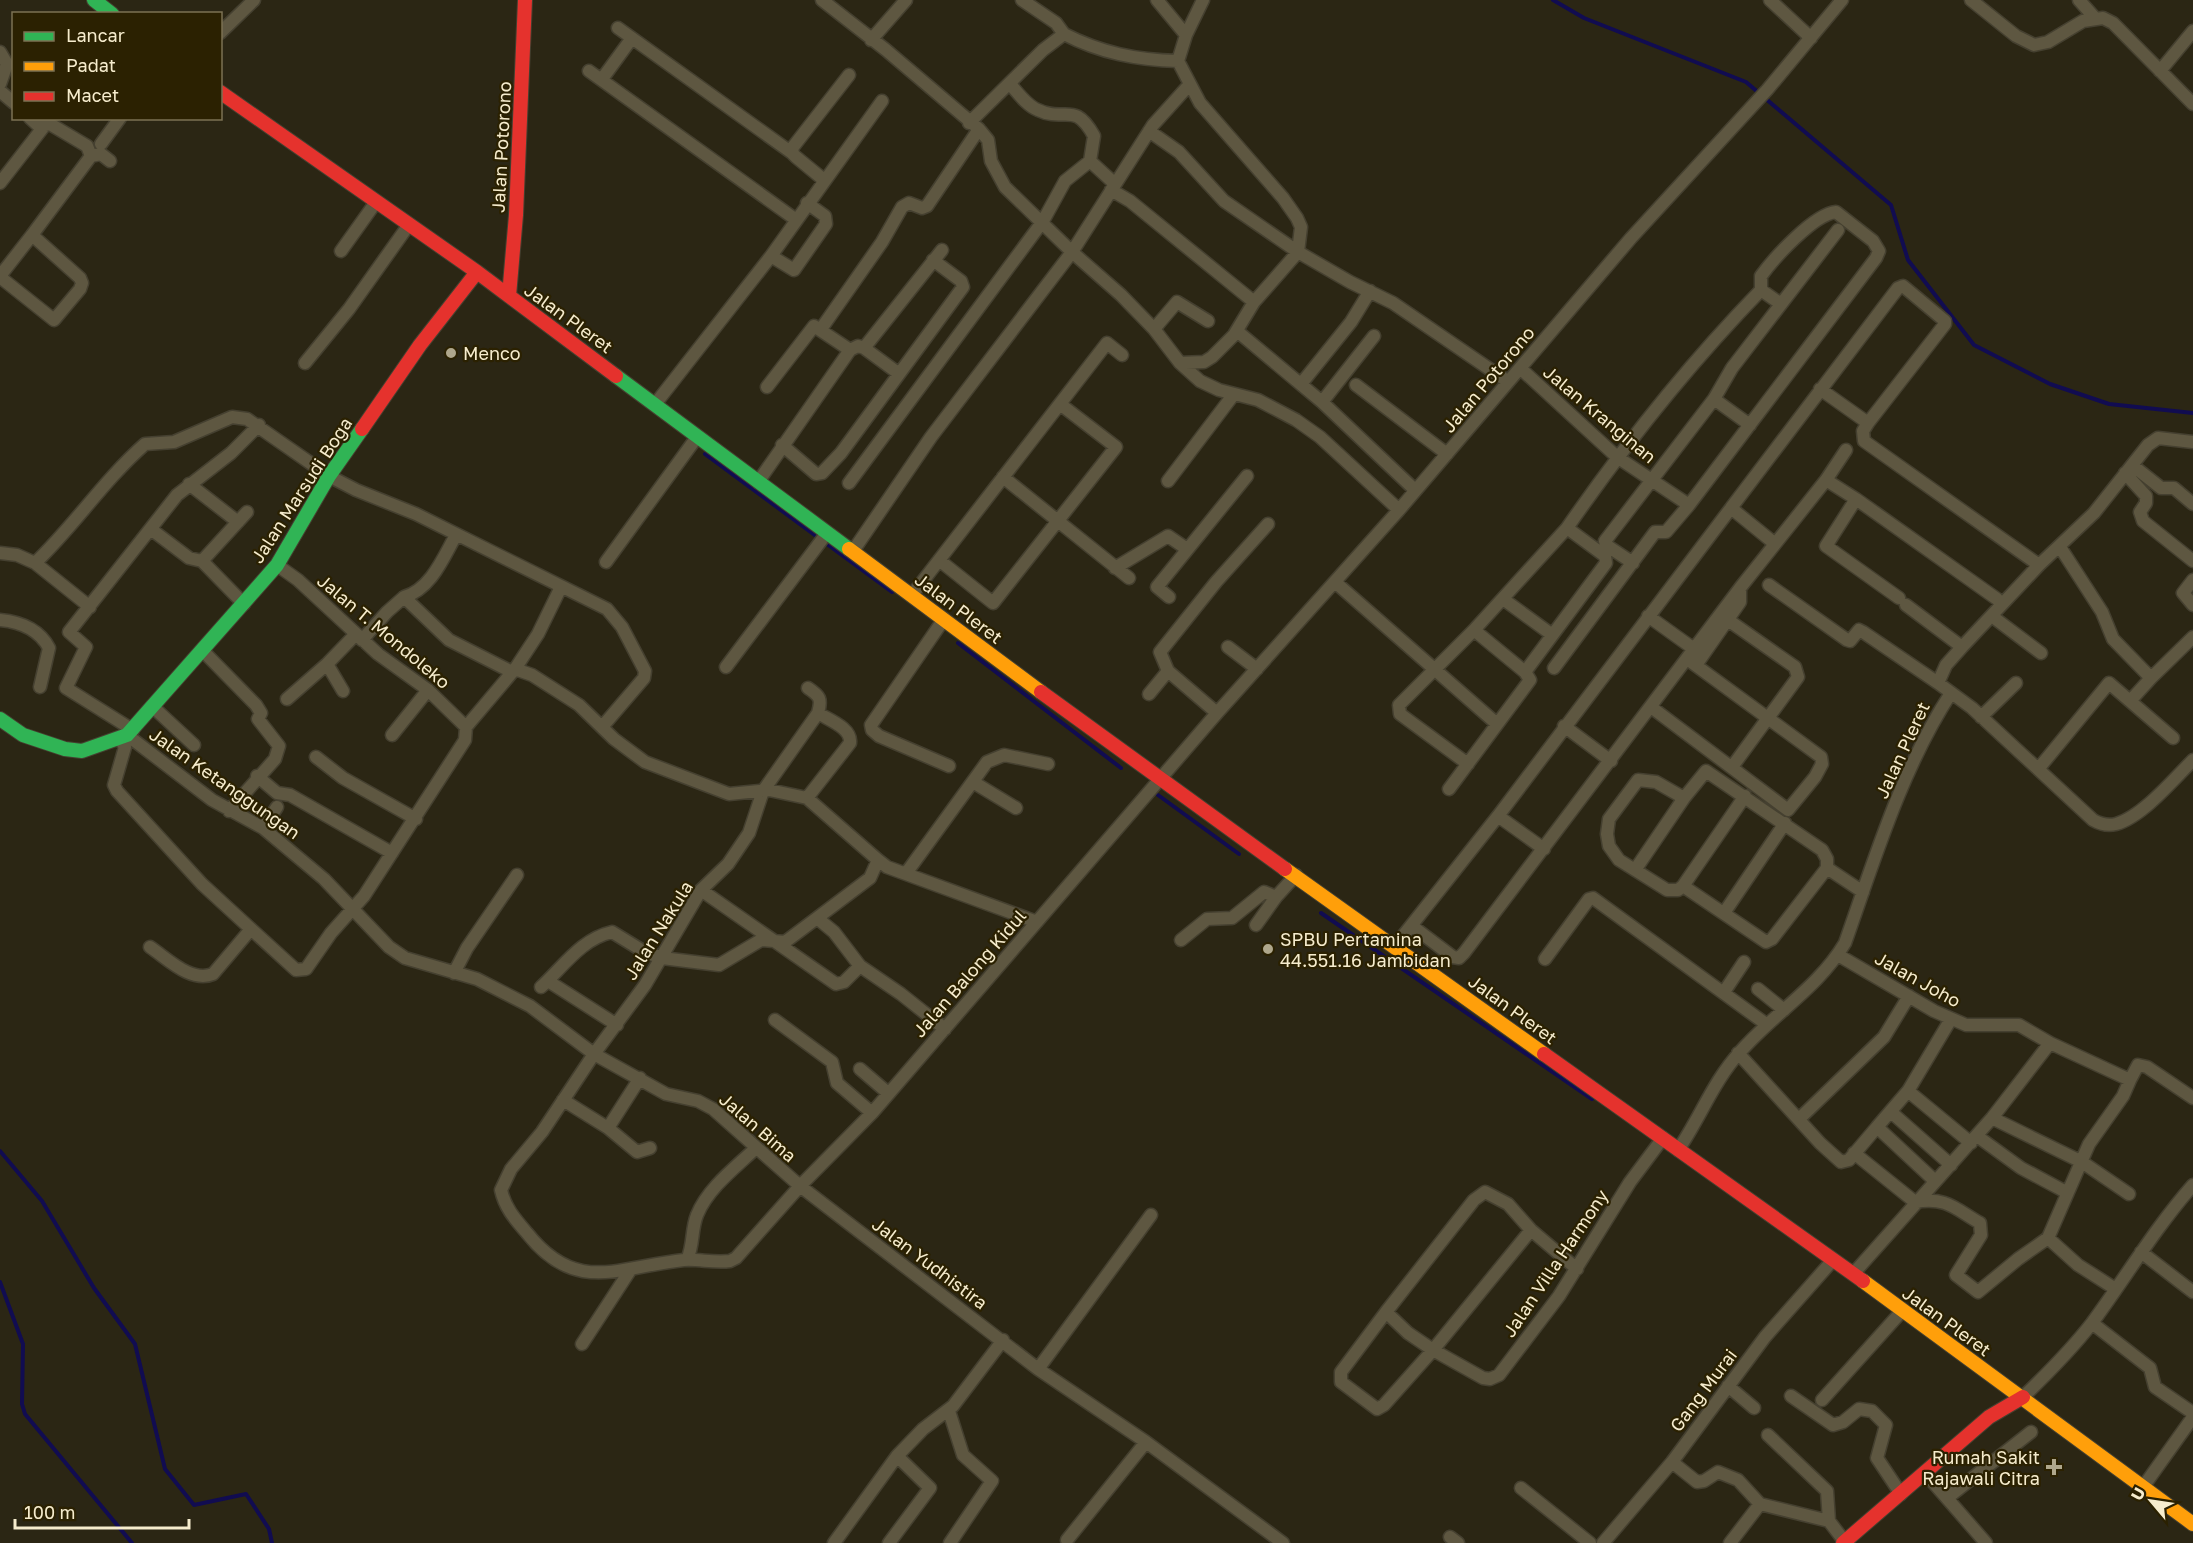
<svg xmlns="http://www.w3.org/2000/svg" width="2193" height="1543" font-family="'Golos Text',sans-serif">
  <rect width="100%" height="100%" fill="#2b2614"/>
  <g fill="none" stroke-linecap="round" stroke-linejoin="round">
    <path stroke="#110c51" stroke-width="4" d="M1553,0L1584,18L1746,82L1891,205L1908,260L1974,345L2050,384L2109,404L2193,413
      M705,454L892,592
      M958,643L1121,768
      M1158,795L1239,854
      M1321,913L1592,1099
      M0,1151L42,1201L94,1288L135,1344L165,1469L194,1505L246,1494L269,1529L272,1543
      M0,1282L23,1344L22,1404L25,1414L132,1543"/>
    <defs>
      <path id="street" d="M822,0L886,50L979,129L988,140L991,161L1005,187L1072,252L1121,295L1154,329L1180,363L1200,381L1219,390L1258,400L1296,420L1320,437L1399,510
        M1022,0L1056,23L1064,34
        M1157,0L1186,35
        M1770,0L1811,38
        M1971,0L2016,36L2034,45L2048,42L2083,21L2103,18L2113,23L2193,104
        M2079,0L2094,17
        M618,28L792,153
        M220,33L254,0
        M871,40L906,0
        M0,52L7,64L0,84
        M589,71L795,219
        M2160,71L2193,31
        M602,79L632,38
        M1010,84C1018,93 1027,106 1038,110C1065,123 1074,100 1094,136L1090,161L1115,184
        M0,91L14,103
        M30,118L41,128
        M969,123L1043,50L1064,34C1101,53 1137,60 1178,61
        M1149,131L1179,152L1224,201L1298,252L1301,227L1297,218L1283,198L1200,103L1178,61L1186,35L1203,0
        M101,144L120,118
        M91,156L101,154L110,161
        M824,180L796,157L792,153L793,147L849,75
        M0,183L45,125L50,124L87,146L91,156
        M1111,190L1130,201L1254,302
        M341,251L376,202
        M771,256L794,270L826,224L825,216L807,203
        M0,276L32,235
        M0,277L54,320L80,289L82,283L80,278L32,235L91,156
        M1761,290L1781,304
        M821,329L882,242L902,207L909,203L922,208L927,206L979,129
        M1154,329L1177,302L1208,321
        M1237,331L1322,402L1415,490
        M864,348L898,373
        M850,350L858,346L864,348L942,250
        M305,363L349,309L408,226
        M1180,363L1204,362L1212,357L1234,335L1254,302L1298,252L1350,282L1393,303L1507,381
        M1520,368L1617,457L1689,505
        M1301,384L1351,322L1370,291
        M1356,385L1447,454
        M1820,389L1868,423
        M1714,399L1750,425
        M1322,402L1374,336
        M656,403L771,256L882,101
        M2193,442L2158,438L2148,445L2094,513L2039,565L1962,647L1946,665L1938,683L1972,708L2093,820C2100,824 2108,826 2116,824C2142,817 2174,779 2193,760
        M782,445L816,474L822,473L841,453L963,287L961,281L933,260
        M2132,465L2161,488H2174L2193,504
        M2125,473L2146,496V503L2140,512L2143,521L2193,561
        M1003,477L1129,578
        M1826,480L1856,499
        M1168,481L1234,394
        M758,482L850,350L814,326L767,387
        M849,483L1043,221L1065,181L1090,161
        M189,484L238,522
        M1731,508L1898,288L1903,286L1945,321V324L1868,423L1863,431L1864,441L2039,565
        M152,530L189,558L202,561L247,512
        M2060,547L2102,612L2113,639L2151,678L2193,637
        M853,551L931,437L1072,252L1153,125L1190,84
        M0,553L17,555L35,563C74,526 103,481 145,444L174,442L232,417L247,419L329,476L356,490L416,514L607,609L622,627L645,671L644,678L602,727
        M939,560L993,603L1116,447L1060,404
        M202,561L244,604
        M606,562L697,437
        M35,563L90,607
        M1633,563L1606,545L1605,541L1714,399L1732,368L1838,230
        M277,565L298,580L378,654L428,690L466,727
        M1115,568L1168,536L1187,549
        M2193,580L2183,593L2193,605
        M1335,582L1497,724
        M1769,585L1847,640L1850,641L1859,630L1863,632L1938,683
        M912,595L1107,343L1122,355
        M404,597C431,589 443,558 456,535
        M1169,597L1157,587L1247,476
        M1899,598L1826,546L1856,499L1997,599
        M1503,599L1551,634
        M1906,605L1962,647
        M1648,616L1694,649
        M1993,617L2041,653
        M944,619L871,725L872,730L879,736L949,766
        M0,620C21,622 39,629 49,648L40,687
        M1728,620L1795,667L1798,677L1732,767
        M362,640L387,612L404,597L449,640L512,672
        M1228,647L1257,669
        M203,651L256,705L261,713L258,719L279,746L275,759L229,811
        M1696,665L1740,602V588L1826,480L1846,450
        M726,667L827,533
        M1554,668L1655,532H1666L1689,505L1876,258L1879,251L1873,241L1836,212C1814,214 1774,258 1761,276V290C1689,364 1626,443 1567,528
        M515,669L538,634L561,587
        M808,688C820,696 822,699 818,713L763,791L749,833L728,864L701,890L645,985L594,1054L666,1094L698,1101L713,1109L800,1186L1038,1369L1146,1442L1283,1543
        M343,691L327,664L356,634
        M1149,694L1168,671
        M287,699L327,664
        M2131,700L2151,678
        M152,706L194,745
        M1651,707L1788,810L1815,777L1822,764L1821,757L1687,659
        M1217,713L1168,671L1160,652L1216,582L1268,524
        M1981,717L2016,683
        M1564,726L1611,761
        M133,730L66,688L86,647L69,632L177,495L231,453L259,425
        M127,735L212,800L263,828L324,879L389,947L405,958L477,979L530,1006L594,1054L542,1132L511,1169L501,1190C505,1208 515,1219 527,1233C576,1295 618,1267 684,1260C699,1259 714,1263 730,1261L736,1258L800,1186L872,1113L1217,713L1399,510L1631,238L1767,90L1842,0
        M392,735L428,690
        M120,739L125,747L114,785L117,791L202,884L251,929
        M316,757L343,778L416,819
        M1468,764L1400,714L1399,705L1474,630L1567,528L1605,556L1606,563L1525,672
        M2039,768L2109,683L2173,738
        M257,776L277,793L290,795L392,853
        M973,782L1016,808
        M1449,789L1530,680L1525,672L1474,630
        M807,798L850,743C852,728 829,720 818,713
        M1684,798L1656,782L1638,780L1609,819L1607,834L1609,846L1619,860L1667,890H1678L1683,886L1745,796
        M1498,816L1544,849
        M263,828L277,807
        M1635,870L1684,798L1706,771L1822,850L1827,859V868L1863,892
        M907,872L987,762L1004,755L1048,764
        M1683,886L1766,942L1772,939L1827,868
        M701,890L836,984L844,982L860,966
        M1724,913L1785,823
        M1256,925L1276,897L1296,875
        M1412,926L1453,957L1459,958L1464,953L1740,588
        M1181,940L1207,919L1232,918L1264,892L1276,897
        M1395,946L1498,816L1731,508L1774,543
        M150,947C168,959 191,983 213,974L251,929L296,970L306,969L331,933L364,896L465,740L466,727L515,669L532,675L579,705L614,739L645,762L729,794L769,790L807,798L878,860
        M1838,955L1934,1011L1966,1025H2019L2050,1043
        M1545,959L1589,899L1593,898L1766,1024
        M454,973L467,948L517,875
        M548,981L617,1025
        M541,987C563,967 581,939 612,932L643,951L662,958L719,965L761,940L785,942L817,918
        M1758,989L1784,1010
        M1724,992L1744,962
        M775,1020L832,1062L837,1083L872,1113
        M945,1029L901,994L860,966L834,932L817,918L870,878L878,860L887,867L1037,922
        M1738,1053L1820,1143L1841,1162L1849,1160L1877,1127
        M860,1069L888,1093
        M1908,1091L1971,1143
        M563,1100L608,1128L637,1152L650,1148
        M1891,1112L1951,1165
        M1992,1118L2082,1162L2129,1194
        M1799,1119L1884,1037L1909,996
        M608,1128L640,1078
        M1977,1136L2021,1168L2066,1192
        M1678,1150C1700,1118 1714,1080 1740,1052C1774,1013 1818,988 1845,943C1875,858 1902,768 1951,693
        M1854,1153L1915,1202C1947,1197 1954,1208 1980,1223L1981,1235L1956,1275L1978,1292L2018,1259L2048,1238L2089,1144L2123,1096L2130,1080
        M1935,1181L1877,1127L1908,1091L1951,1019
        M1531,1230L1433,1350L1408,1333L1386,1312L1341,1372V1382L1377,1409L1384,1405L1433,1350L1483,1378L1490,1379L1499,1375L1559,1296L1630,1182L1663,1138
        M2048,1238L2078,1265L2114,1288
        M2141,1252L2193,1292
        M687,1260C694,1244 691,1230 697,1215C708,1188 736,1167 756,1148
        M1853,1274L1992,1118L2050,1043L2130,1080L2138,1065L2147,1067L2193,1098
        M1386,1312L1474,1200L1485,1192L1508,1204L1531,1230L1577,1269
        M2092,1323L2150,1368L2155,1387L2193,1413
        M582,1344L631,1269
        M1038,1369L1151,1215
        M1728,1386L1754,1408
        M1791,1396L1833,1425L1843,1422L1859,1409L1872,1411L1886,1425L1877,1458L1901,1494
        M2023,1397C2047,1374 2071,1350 2092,1323C2126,1277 2155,1228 2193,1185
        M1822,1400L1902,1311
        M949,1411L963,1455L992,1481L950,1543
        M1768,1435L1827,1491L1829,1521
        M1672,1462L1697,1482L1704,1481L1718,1472L1738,1480L1760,1504L1829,1521L1845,1542
        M1925,1473L1986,1543
        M2143,1487L2193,1417
        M1521,1488L1590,1543
        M1947,1498L2031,1432
        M1450,1537L1458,1543
        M1067,1540L1146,1442
        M834,1543L897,1456L923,1429L953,1406L1003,1340
        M889,1543L930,1488L897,1456
        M1603,1543L1672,1462L1765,1337L1833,1260
        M1730,1543L1760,1504"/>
      <path id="fast" d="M94,0L112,14
        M616,376L849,549
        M0,719L23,735L65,749L82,751L127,735L277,565L329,476L362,429"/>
      <path id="slow" d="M849,549L1041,692
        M1285,869L1544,1054
        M1863,1281L2193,1524"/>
      <path id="jam" d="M220,92L477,272L616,376
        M509,296L516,215L525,0
        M362,429L420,345L477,272
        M1041,692L1285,869
        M1544,1054L1863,1281
        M1843,1543L1989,1417L2023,1397"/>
    </defs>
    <use href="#street" stroke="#454030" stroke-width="15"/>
    <use href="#fast" stroke="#454030" stroke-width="16"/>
    <use href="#slow" stroke="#454030" stroke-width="16"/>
    <use href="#jam" stroke="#454030" stroke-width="16"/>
    <use href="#street" stroke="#5e5741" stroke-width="12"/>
    <use href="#fast" stroke="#30b455" stroke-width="14"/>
    <use href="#slow" stroke="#ff9f0a" stroke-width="14"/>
    <use href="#jam" stroke="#e5322d" stroke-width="14"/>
  </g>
  <g fill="#afa78c" stroke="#2b2101" stroke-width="2">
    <circle cx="451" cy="353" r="6"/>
    <circle cx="1268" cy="949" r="6"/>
    <path d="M2051 1458h6v6h6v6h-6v6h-6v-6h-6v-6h6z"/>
  </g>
  <g text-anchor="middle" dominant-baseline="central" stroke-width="4.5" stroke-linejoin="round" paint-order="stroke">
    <g font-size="18" fill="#f6eccd" stroke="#2b2101">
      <text transform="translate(501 147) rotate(-87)">Jalan Potorono</text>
      <text transform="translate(569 318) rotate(36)">Jalan Pleret</text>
      <text transform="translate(1488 379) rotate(-50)">Jalan Potorono</text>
      <text transform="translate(1600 414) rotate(40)">Jalan Kranginan</text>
      <text transform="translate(301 490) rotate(-57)">Jalan Marsudi Boga</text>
      <text transform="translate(959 608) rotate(37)">Jalan Pleret</text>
      <text transform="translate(384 631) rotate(40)">Jalan T. Mondoleko</text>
      <text transform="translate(1902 750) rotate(-65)">Jalan Pleret</text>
      <text transform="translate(225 783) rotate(35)">Jalan Ketanggungan</text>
      <text transform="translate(658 930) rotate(-58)">Jalan Nakula</text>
      <text transform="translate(969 973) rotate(-49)">Jalan Balong Kidul</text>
      <text transform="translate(1918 979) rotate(29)">Jalan Joho</text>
      <text transform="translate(1513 1009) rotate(36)">Jalan Pleret</text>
      <text transform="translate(758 1127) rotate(41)">Jalan Bima</text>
      <text transform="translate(930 1263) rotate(37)">Jalan Yudhistira</text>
      <text transform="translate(1555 1263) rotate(-56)">Jalan Villa Harmony</text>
      <text transform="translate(1947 1321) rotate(36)">Jalan Pleret</text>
      <text transform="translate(1703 1390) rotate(-53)">Gang Murai</text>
    </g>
    <g font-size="18" fill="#f6eccd" stroke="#2b2101" text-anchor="start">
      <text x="463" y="353">Menco</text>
      <text x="1280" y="939">SPBU Pertamina<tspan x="1280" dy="21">44.551.16 Jambidan</tspan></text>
      <text x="2040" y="1457" text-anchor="end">Rumah Sakit<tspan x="2040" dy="21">Rajawali Citra</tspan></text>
    </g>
  </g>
  <rect x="12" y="12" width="210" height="108" fill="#2b2101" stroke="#7c7253" stroke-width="1.5"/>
  <rect x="24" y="32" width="30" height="9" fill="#30b455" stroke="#7c7253" stroke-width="1.5"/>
  <text x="66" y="42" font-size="18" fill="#f6eccd">Lancar</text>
  <rect x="24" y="62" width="30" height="9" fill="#ff9f0a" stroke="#7c7253" stroke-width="1.5"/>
  <text x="66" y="72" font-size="18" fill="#f6eccd">Padat</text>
  <rect x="24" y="92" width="30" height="9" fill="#e5322d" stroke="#7c7253" stroke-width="1.5"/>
  <text x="66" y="102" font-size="18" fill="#f6eccd">Macet</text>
  <g transform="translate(2151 1501) rotate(299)" stroke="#2b2101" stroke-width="4.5" paint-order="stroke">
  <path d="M0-4.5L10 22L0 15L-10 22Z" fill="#f6eccd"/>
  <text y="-9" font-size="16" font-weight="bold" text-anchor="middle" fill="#f6eccd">U</text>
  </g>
  <path d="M15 1519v9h174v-9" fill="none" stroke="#f6eccd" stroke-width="3"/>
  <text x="24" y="1519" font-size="18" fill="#f6eccd" stroke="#2b2101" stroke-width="4.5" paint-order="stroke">100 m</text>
</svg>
